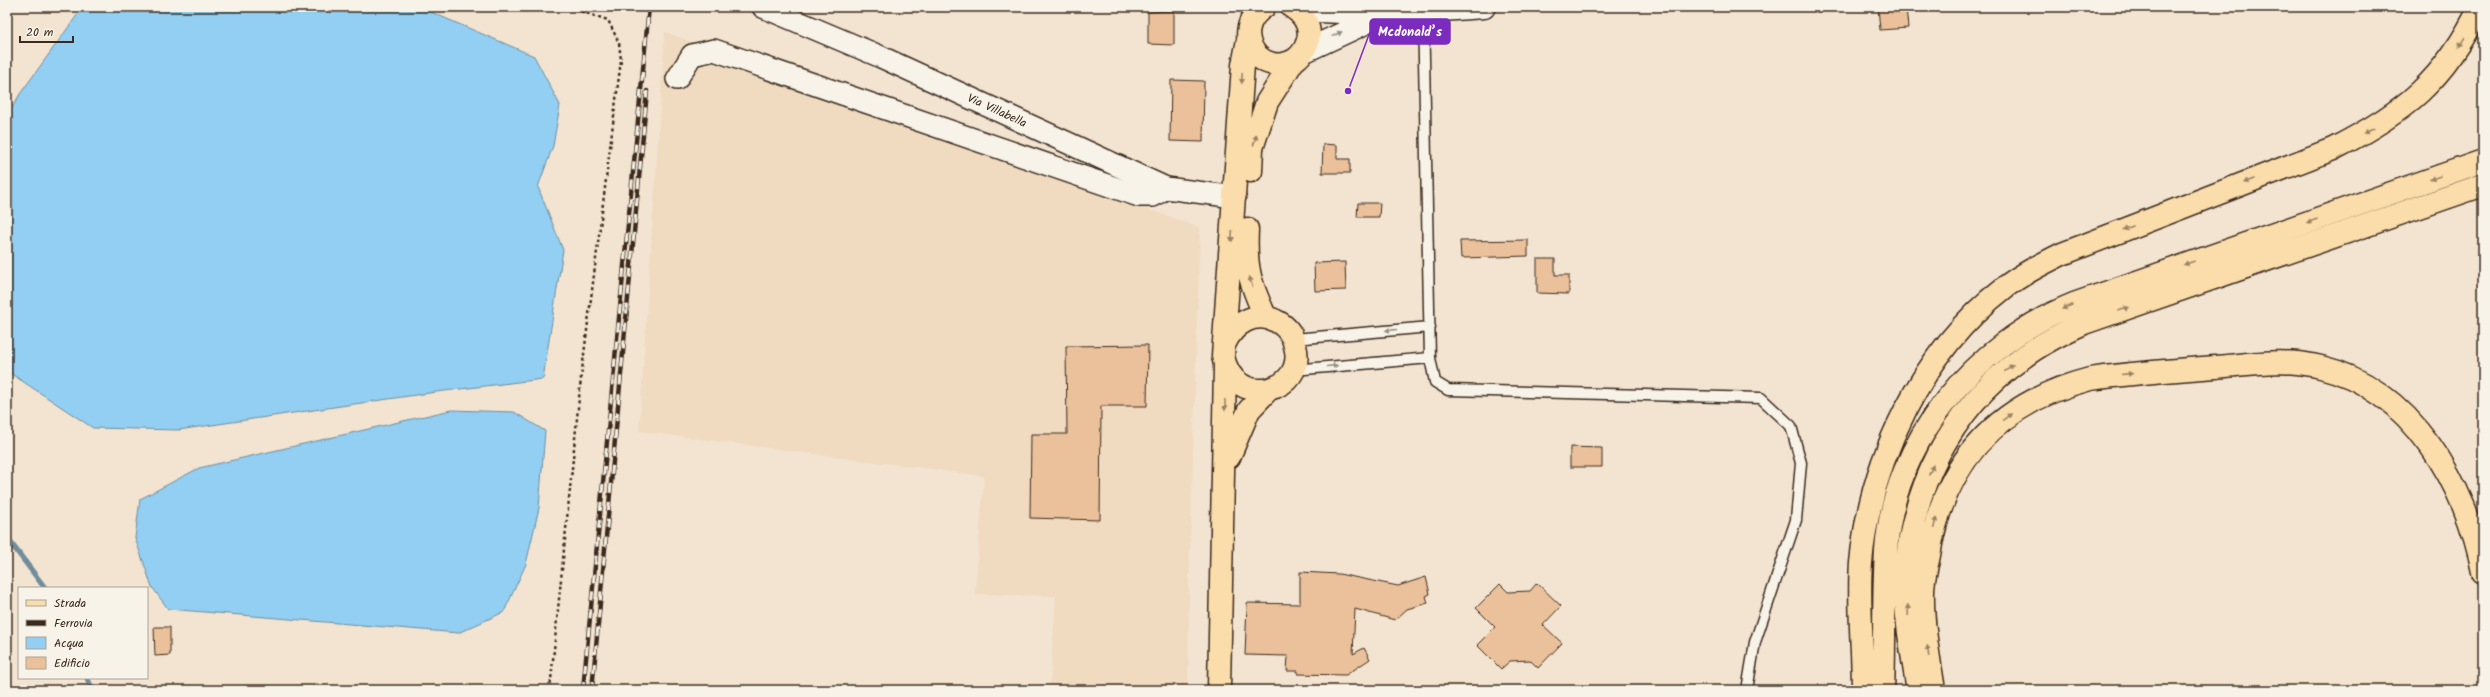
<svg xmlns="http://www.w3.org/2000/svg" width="2490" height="697" font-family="Kalam,sans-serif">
  <rect width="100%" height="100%" fill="#f3e4d1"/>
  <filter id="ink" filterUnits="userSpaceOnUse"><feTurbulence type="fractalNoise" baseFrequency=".025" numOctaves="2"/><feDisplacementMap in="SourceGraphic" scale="8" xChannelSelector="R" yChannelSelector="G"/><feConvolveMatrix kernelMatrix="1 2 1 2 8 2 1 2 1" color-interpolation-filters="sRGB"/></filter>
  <g filter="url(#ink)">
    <path fill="#f0dac0" d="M665,32L1200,228L1189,585L1188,690H1050L1056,596L975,594L984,476L639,431Z"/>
    <path fill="#92cff2" stroke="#6f8d9d" d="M83,7H419L534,56L560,105L553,146L538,187L563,250L543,379L436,392L178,430L93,428L7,371V116L20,94Z
      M451,410L514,412L545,431L539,508L526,564L504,612L458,633L168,609L152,587L135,538L140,499L199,468Z"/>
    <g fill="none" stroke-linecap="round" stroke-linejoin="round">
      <path stroke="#6f8d9d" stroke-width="5.5" d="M7,538L45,588
        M87,678L93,690"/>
    </g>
    <path fill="#eac19a" stroke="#3b2a1e" d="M1878,7H1906L1908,28L1880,30Z
      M1174,11V45L1148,44V12Z
      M1171,80L1204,81L1203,142L1170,141Z
      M1323,144L1337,145V159H1350V173H1322Z
      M1358,203H1380L1379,217H1357Z
      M1528,240V256L1461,258L1460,241Z
      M1537,259H1555V275H1569V294L1537,293Z
      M1345,262L1346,290L1315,291L1314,263Z
      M1148,345L1147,406H1101L1100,520L1030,518L1031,434H1067L1066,346Z
      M1570,447L1602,448V467H1570Z
      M1300,572L1339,574L1398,586L1426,577L1430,594L1426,596L1428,603L1407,609L1395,620L1355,609L1353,654L1364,648L1370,659L1346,675L1298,674V671H1287L1288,656L1245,655L1247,603L1300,604Z
      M1537,583L1561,606L1543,625L1562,643L1538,668L1530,660L1510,661L1501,669L1477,645L1495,627L1476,608L1500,584L1508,592L1530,591Z
      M154,627H170V655L155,656Z"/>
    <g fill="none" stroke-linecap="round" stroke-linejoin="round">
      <defs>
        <path id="service" d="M1423,9L1430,358L1435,382L1448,390L1761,398L1791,426L1801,463L1796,520L1755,642L1747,690
          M1294,339L1430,327
          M1293,370L1430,358"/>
        <g id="minor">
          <path id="s1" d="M763,7L879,56L1166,188L1235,197"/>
          <path d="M677,79L692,55L714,50L1139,196H1153L1166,188"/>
        </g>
        <path id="tertiary" d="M1298,10L1384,14L1484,7
          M1303,52L1376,18"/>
        <path id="primary" d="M1264,7C1227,32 1262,81 1296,59C1303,54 1308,44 1309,35C1309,23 1302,13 1292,7
          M1251,171L1252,148L1267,102L1294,60
          M1247,229C1245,268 1250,283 1266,318
          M1224,345C1233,324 1255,309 1278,322C1287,327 1293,336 1295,346C1308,392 1234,412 1223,356L1243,65L1248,40
          M1229,457L1249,410L1268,390
          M1219,690L1225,366"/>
        <path id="motorway" d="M1863,690C1863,649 1858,603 1861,563C1870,460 1922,351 2004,288C2022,274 2042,264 2062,254L2333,149C2404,113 2445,80 2480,7
          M1883,690C1885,644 1883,597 1886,551C1894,440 1974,344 2074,304L2483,161
          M1918,690C1912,653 1904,614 1906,576C1910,490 1951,409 2021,359C2040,344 2062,333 2084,323L2483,185
          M1934,690C1929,657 1922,624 1923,591C1923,579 1927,566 1929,555C1944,461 1998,403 2090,379C2132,373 2174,370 2216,367C2251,364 2287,358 2321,367C2412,389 2467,486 2483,572"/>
      </defs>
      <use href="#service" stroke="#3b2a1e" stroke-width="13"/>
      <use href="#minor" stroke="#3b2a1e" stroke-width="24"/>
      <use href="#tertiary" stroke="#3b2a1e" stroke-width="25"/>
      <use href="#primary" stroke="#3b2a1e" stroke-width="25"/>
      <use href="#motorway" stroke="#3b2a1e" stroke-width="25"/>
      <path stroke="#3b2a1e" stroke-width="2.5" stroke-dasharray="3 3" stroke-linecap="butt" d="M550,690L581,378L621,60L619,43L608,20L567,7"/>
      <use href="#service" stroke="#f7f3e8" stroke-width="10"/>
      <use href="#minor" stroke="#f7f3e8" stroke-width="21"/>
      <use href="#tertiary" stroke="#f7f3e8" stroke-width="22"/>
      <use href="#primary" stroke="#fbddab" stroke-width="22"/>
      <use href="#motorway" stroke="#fbddab" stroke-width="22"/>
      <defs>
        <path id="rail" d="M583,690L649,7
          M592,690L647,91"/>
      </defs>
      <use href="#rail" stroke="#3b2a1e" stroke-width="4.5"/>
      <use href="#rail" stroke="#f7f3e8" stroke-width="3" stroke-dasharray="9" stroke-linecap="butt"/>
    </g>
    <defs><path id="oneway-solid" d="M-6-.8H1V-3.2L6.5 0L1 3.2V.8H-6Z"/></defs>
    <g fill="#998e83">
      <use href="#oneway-solid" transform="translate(1337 34) rotate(-26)"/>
      <use href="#oneway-solid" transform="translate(1391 330) rotate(175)"/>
      <use href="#oneway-solid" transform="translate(1332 366) rotate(-5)"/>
    </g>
    <g fill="#9b8464">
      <use href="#oneway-solid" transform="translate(2462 42) rotate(121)"/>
      <use href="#oneway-solid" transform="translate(1242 78) rotate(93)"/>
      <use href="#oneway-solid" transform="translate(2369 131) rotate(152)"/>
      <use href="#oneway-solid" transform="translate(1255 140) rotate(-72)"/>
      <use href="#oneway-solid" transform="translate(2435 178) rotate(161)"/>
      <use href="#oneway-solid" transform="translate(2249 181) rotate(159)"/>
      <use href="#oneway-solid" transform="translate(2312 221) rotate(161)"/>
      <use href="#oneway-solid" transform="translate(2128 228) rotate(159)"/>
      <use href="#oneway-solid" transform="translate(1232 236) rotate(94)"/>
      <use href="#oneway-solid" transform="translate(2189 263) rotate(161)"/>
      <use href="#oneway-solid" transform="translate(1251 282) rotate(-106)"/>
      <use href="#oneway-solid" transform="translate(2067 307) rotate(158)"/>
      <use href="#oneway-solid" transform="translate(2124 309) rotate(-19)"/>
      <use href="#oneway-solid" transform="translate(2009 368) rotate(-39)"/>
      <use href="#oneway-solid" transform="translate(2127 374) rotate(-5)"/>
      <use href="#oneway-solid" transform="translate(1225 405) rotate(90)"/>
      <use href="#oneway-solid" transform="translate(2007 417) rotate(-36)"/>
      <use href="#oneway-solid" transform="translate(1931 470) rotate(-66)"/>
      <use href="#oneway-solid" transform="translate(1935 523) rotate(-77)"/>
      <use href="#oneway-solid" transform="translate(1908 610) rotate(-93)"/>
      <use href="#oneway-solid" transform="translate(1928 651) rotate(-98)"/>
    </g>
  </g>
  <g text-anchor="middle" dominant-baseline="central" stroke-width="3.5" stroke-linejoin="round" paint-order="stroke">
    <g font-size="12" fill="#3b2a1e" stroke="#f7f3e8">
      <text stroke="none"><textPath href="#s1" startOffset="256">Via Villabella</textPath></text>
    </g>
  </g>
  <path fill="none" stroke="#7b2cbf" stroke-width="1.5" d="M1348 91L1370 32"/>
  <circle fill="#7b2cbf" stroke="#f7f3e8" stroke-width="1.5" cx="1348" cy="91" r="4"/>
  <rect fill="#7b2cbf" stroke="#7b2cbf" stroke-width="1.5" x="1370" y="19" width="80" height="25" rx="4"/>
  <g font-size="13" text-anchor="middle" font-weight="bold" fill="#fff">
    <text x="1410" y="36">Mcdonald’s</text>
  </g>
  <rect width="2490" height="697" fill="none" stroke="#f7f3e8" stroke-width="24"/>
  <rect x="12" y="12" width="2466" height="673" fill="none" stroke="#3b2a1e" stroke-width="1.5" filter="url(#ink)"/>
  <rect x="18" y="587" width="130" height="92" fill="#f7f3e8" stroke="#aca397"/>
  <rect x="26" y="600" width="20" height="6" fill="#fbddab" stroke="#aca397"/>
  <text x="54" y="607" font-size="12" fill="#3b2a1e">Strada</text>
  <rect x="26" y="620" width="20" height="6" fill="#3b2a1e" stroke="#aca397"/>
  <text x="54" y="627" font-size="12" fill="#3b2a1e">Ferrovia</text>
  <rect x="26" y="637" width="20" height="12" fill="#92cff2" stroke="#aca397"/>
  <text x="54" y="647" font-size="12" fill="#3b2a1e">Acqua</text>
  <rect x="26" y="657" width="20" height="12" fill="#eac19a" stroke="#aca397"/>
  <text x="54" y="667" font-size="12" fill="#3b2a1e">Edificio</text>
  <path d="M20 36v6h53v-6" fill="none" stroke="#3b2a1e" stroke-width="2"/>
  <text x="26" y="36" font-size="12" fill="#3b2a1e" stroke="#f7f3e8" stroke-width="3" paint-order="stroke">20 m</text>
</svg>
